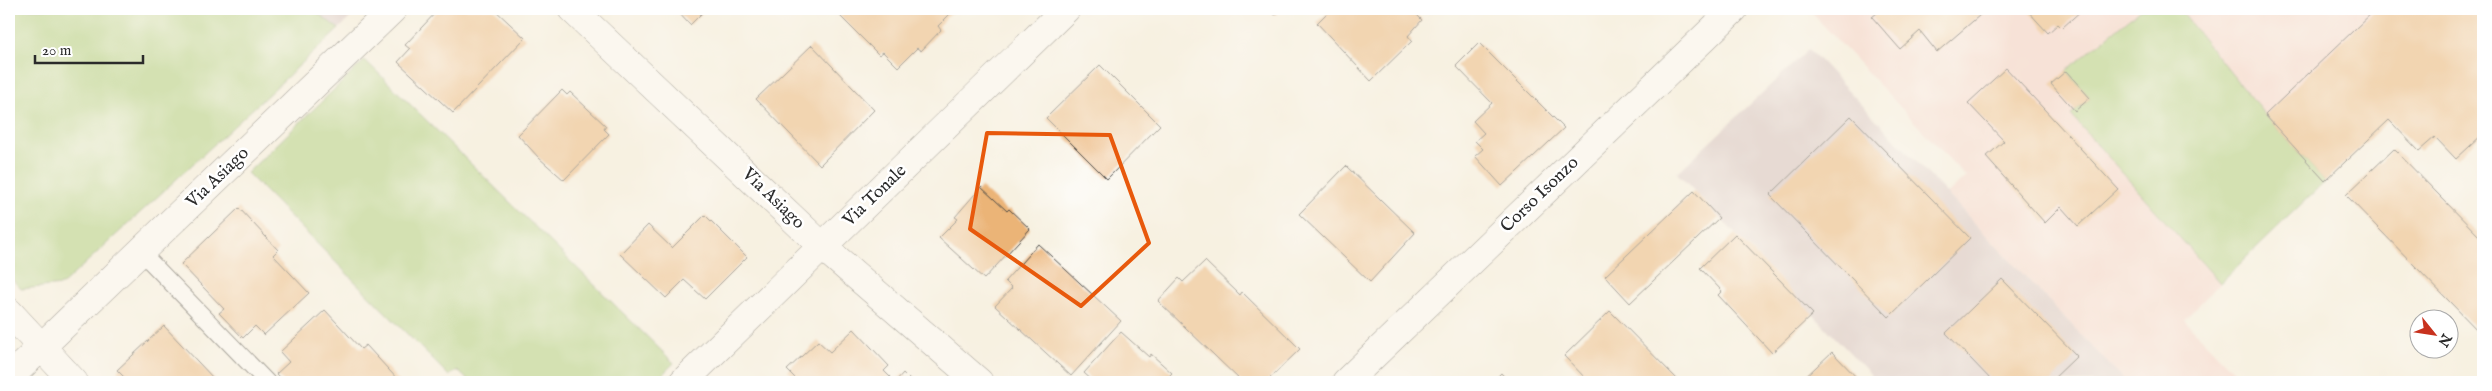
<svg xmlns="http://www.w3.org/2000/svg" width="2492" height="391" font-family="'IM FELL English',serif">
  <rect width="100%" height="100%" fill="#fff"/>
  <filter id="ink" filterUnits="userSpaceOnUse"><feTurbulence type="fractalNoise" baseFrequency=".02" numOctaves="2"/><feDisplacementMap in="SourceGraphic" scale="10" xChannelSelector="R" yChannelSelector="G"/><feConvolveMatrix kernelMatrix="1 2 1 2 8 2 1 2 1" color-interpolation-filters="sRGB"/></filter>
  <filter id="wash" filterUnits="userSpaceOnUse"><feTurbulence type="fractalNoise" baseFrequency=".0096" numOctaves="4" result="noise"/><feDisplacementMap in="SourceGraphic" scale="20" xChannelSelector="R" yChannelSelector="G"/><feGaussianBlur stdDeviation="1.12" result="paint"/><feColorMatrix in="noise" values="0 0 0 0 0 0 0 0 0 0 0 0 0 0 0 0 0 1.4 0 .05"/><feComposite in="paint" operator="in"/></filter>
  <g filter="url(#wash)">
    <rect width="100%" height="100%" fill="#f7f1e1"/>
    <path fill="#f7d1c9" d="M1808,9H2141L2066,71L2090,98L2072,115L2220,283L2184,320L2244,382H2122L2124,380L1947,194L1966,177Z
      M2179,9H2483V30L2325,181L2265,115Z"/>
    <path fill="#d2bfc1" d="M312,9H359L339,29Z
      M1809,49L2124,380L2122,382H1878L1677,173Z"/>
    <path fill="#a9cf79" stroke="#6a7d52" d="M9,9H312L339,29L62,285L21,289L9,276Z
      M2141,9H2179L2265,115L2325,181L2220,283L2071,115L2090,98L2066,71Z
      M365,60L674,363L655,382H470L457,370L449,376L247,173Z"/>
    <g id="blocks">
      <path fill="#ebb477" d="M439,9H494L525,38L453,113L398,62L410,49L405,45Z
        M675,9H706L690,25Z
        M843,9H955L938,26L941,30L921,51L917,48L898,67L883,52L879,55L838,14Z
        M1269,9H1282L1275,15Z
        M1331,9H1411L1422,20L1408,36L1412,41L1371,81L1317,23Z
        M1882,9H1987L1937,52L1920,31L1900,49L1872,17Z
        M2026,9H2083L2062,28L2058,24L2048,33Z
        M2376,9H2483V134L2456,159L2435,137L2419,151L2389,120L2325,181L2265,115Z
        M1479,43L1564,128L1502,186L1475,156L1483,149L1475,141L1484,133L1473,121L1492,103L1456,66Z
        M812,45L874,110L820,165L756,99Z
        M1100,65L1160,125L1107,179L1046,118Z
        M2006,68L2118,189L2078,226L2061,207L2045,223L1986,157L2004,141L1968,103Z
        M2066,71L2090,98L2075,111L2051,84Z
        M562,90L567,95L570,92L606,126L604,129L609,134L564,180L539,158L518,135Z
        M1851,116L1970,238L1889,317L1770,195Z
        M2394,149L2483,240V336L2346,195Z
        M1346,166L1415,233L1370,282L1299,214Z
        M981,187L1007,211L1009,209L1030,229L984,279L939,238L958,219L955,217Z
        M1694,191L1719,218L1630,303L1605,276Z
        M239,208L278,250L273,255L309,293L264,335L255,326L243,338L219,313L224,309L181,264Z
        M705,215L747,257L705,299L684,280L666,298L620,254L648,225L672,248Z
        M1735,234L1813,314L1772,353L1718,295L1722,291L1700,268Z
        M1038,244L1121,321L1071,376L995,306L1012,288L1005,281Z
        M1205,261L1240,295L1242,292L1300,349L1266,382H1242L1158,301L1179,278L1183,282Z
        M2002,279L2077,356L2050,382H1993L1946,333Z
        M325,310L361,349L366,345L400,382H284L276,374L289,362L280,352Z
        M1610,311L1680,382H1589L1564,356Z
        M164,326L215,380L213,382H129L117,370Z
        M854,329L889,366L884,371L895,382L903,373L912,382H799L787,370L818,341L830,352Z
        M1121,332L1149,357L1151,354L1172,373L1163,382H1094L1084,373Z
        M1832,352L1861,382H1800Z
        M1501,373L1509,382H1492Z"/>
    </g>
  </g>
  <g filter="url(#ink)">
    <use href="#blocks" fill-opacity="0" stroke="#4a4946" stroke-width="1"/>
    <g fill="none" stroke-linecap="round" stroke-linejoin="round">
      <defs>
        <path id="lane" d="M141,252L267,382"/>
        <path id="street" d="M572,9L823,247L979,382
          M9,312L74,382
          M9,378L393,9
          M683,382L1066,9"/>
        <path id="secondary" d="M1346,382L1734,9"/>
      </defs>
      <use href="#lane" stroke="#4a4946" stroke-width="18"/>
      <use href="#street" stroke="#4a4946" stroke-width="29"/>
      <use href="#secondary" stroke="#4a4946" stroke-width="29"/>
      <use href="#lane" stroke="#fff" stroke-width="16"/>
      <use href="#street" stroke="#fff" stroke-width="28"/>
      <use href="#secondary" stroke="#fff" stroke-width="28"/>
    </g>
  </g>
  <path d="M0 0H2492V391H0ZM987,133L1110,135L1149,243L1081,306L970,229Z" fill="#f7f1e1" fill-opacity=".55" fill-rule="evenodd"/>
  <path fill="none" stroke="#e8590c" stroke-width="4" stroke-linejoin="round" d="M987,133L1110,135L1149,243L1081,306L970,229Z"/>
  <g text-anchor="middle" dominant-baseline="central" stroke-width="5" stroke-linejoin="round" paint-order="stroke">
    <g font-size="18" fill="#2b2b2b" stroke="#fff">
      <text transform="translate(218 178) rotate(-44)">Via Asiago</text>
      <text transform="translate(1540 195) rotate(-44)">Corso Isonzo</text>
      <text transform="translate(875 196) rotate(-44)">Via Tonale</text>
      <text transform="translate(773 199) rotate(44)">Via Asiago</text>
    </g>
  </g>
  <rect width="2492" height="391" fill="none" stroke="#fff" stroke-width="30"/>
  <g transform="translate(2434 334) rotate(120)"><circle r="24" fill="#ffffff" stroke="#aaaaaa"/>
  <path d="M0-4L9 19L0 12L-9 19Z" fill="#c8321e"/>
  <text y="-8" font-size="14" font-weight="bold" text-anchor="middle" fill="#2b2b2b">N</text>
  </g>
  <path d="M35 55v8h108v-8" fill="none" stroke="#2b2b2b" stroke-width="2.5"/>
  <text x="42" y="55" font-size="15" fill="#2b2b2b" stroke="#ffffff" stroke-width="4" paint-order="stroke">20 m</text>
</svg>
